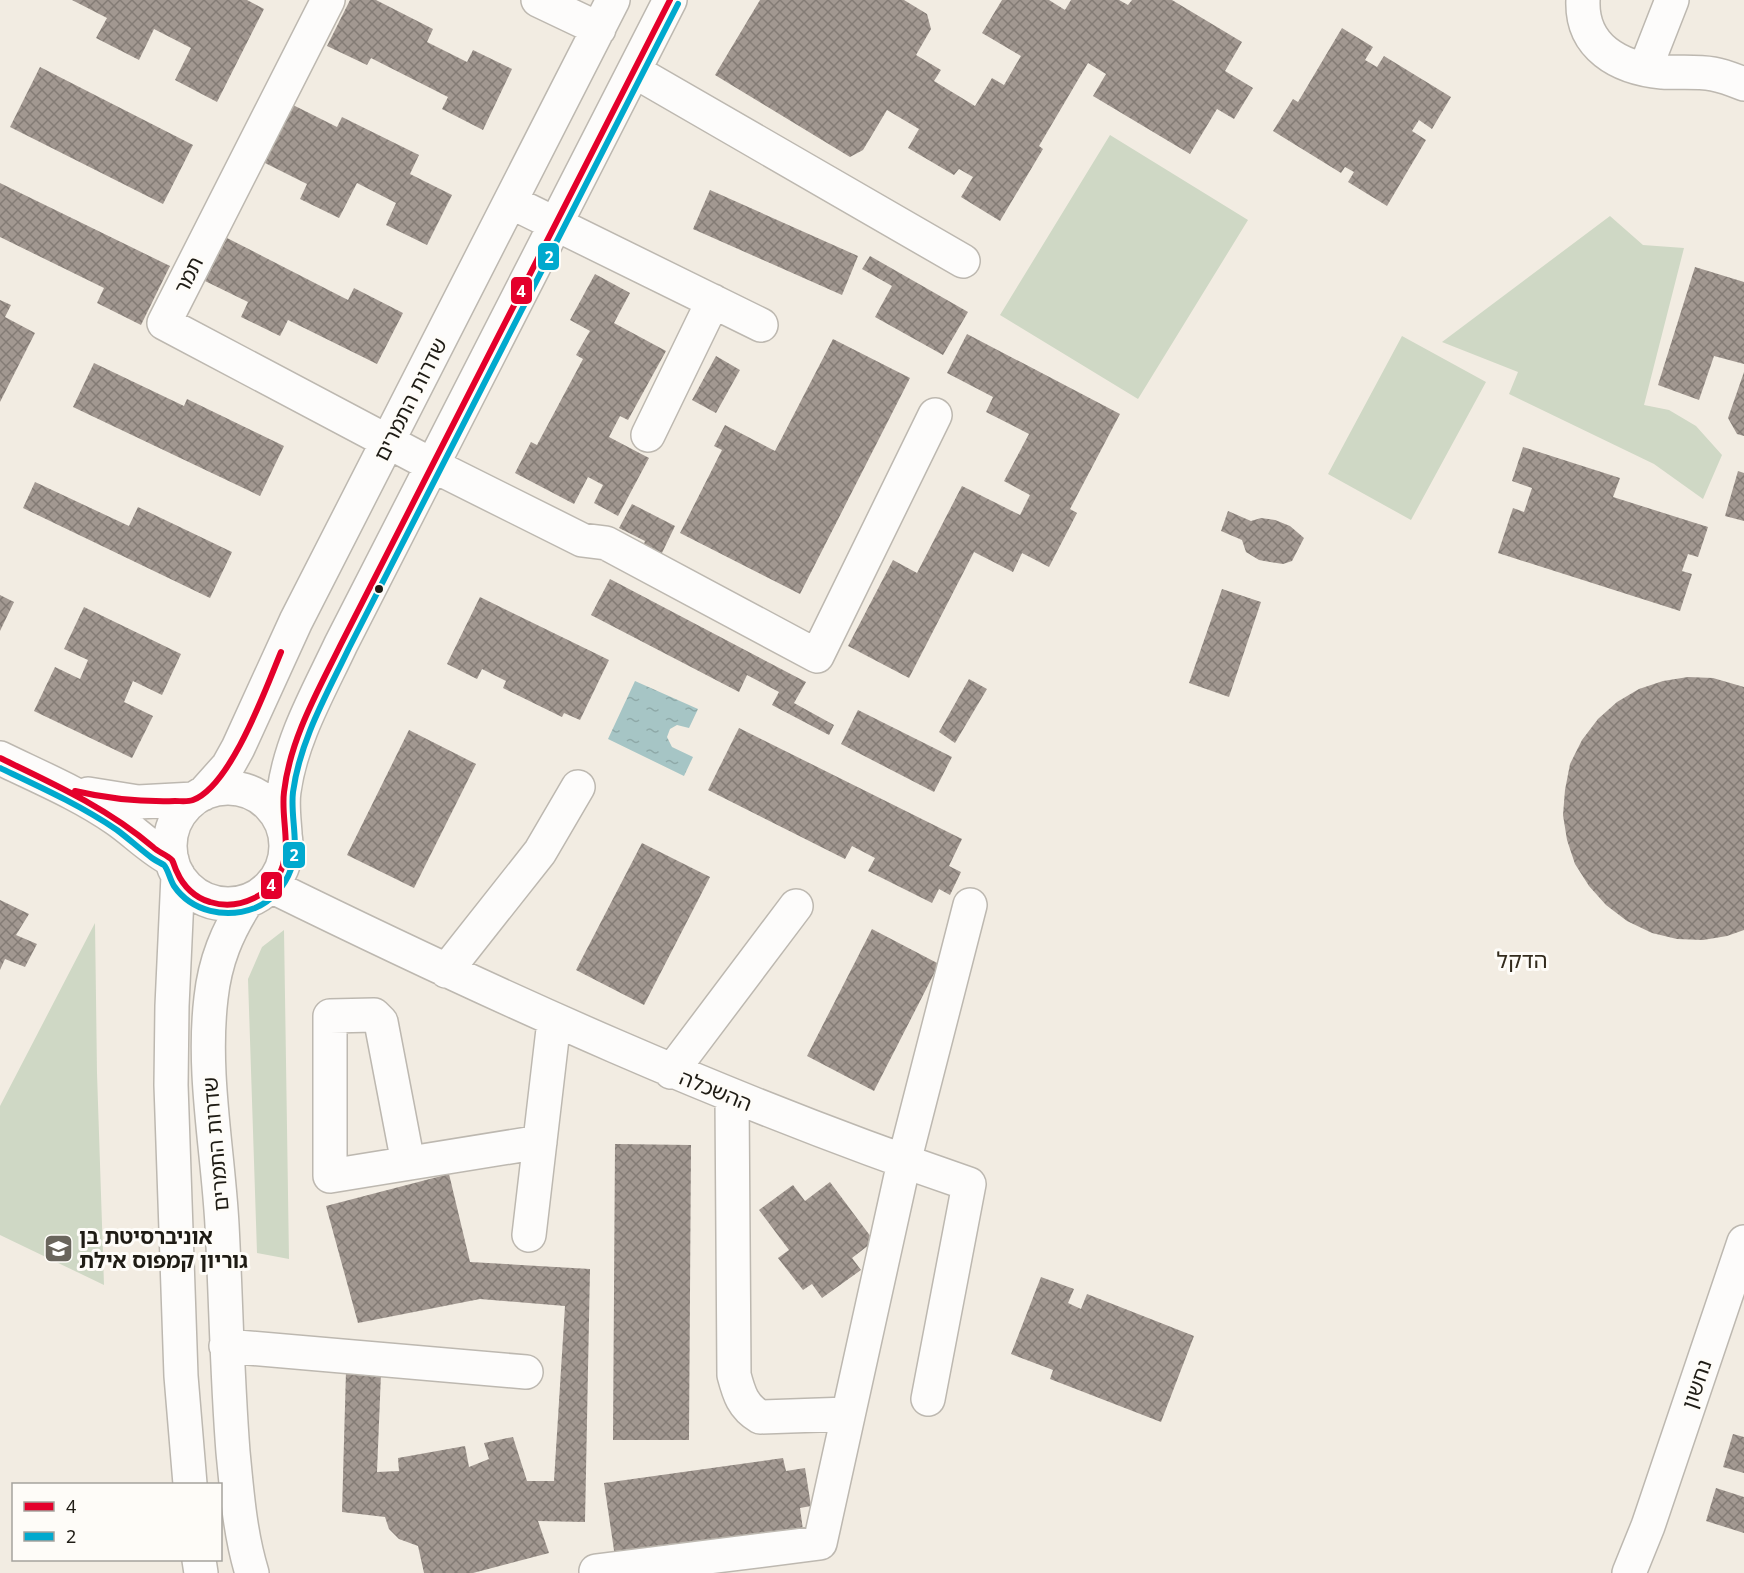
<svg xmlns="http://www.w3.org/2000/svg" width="1744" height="1573" font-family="'Noto Sans','Noto Sans Hebrew',sans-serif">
  <defs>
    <pattern id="water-ripples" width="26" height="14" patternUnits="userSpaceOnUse" patternTransform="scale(1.5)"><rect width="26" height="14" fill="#a6c5c5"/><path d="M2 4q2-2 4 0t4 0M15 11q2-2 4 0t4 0" fill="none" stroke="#8ea9a8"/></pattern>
    <pattern id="building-cross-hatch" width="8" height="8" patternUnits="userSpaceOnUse" patternTransform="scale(1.5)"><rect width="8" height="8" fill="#a29891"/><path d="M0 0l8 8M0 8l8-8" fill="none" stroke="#837b75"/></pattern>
  </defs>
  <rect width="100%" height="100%" fill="#f2ece2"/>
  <path fill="#cfd8c5" d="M1110,135L1248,220L1138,399L1000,315Z
    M1610,216L1643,245L1684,248L1644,405L1669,410L1696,426L1722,455L1703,499L1654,464L1509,394L1518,372L1442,342Z
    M1402,336L1486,382L1411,520L1328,474Z
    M95,923L97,1073L104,1285L0,1235V1106Z
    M284,930L289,1259L257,1253L248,979L262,947Z"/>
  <path fill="url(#water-ripples)" d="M635,681L698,709L689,728L677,725L670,729L667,737L672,747L693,757L684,776L608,739Z"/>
  <path fill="url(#building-cross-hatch)" d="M72,0H247L264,9L217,102L175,80L191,48L154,29L139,60L96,38L107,18Z
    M350,0H376L433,29L427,42L467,62L473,50L512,69L483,130L442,109L448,97L371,58L367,65L327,46Z
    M760,0H904L927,14L931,29L916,55L941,70L934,81L975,106L992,78L1004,85L1021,56L982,33L1002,0H1049L1065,10L1071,0H1119L1128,5L1132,0H1172L1242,42L1225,71L1253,88L1234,119L1217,109L1190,154L1093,96L1106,74L1088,63L1039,146L1043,149L1000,221L961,197L973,177L959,169L954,175L908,148L919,129L887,110L863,150L850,157L715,75Z
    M1342,28L1373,47L1365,60L1377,67L1384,56L1451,97L1432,129L1419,120L1412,131L1426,140L1387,206L1348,182L1354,172L1345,167L1341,173L1273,131L1293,99L1298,102Z
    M40,67L193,145L163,204L10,127Z
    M283,100L337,127L342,117L419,155L410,174L452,195L427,245L386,225L396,203L357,183L339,218L300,199L307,184L255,158Z
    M0,183L170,266L141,325L97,303L104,288L0,237Z
    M710,190L858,256L842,295L693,229Z
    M227,238L348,300L354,288L403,313L377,364L288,320L280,336L241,317L248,302L205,281Z
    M870,256L968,312L943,355L875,317L892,286L862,269Z
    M1695,267L1744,282V364L1714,356L1699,400L1658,385Z
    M595,274L630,293L614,323L666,351L628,420L620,416L609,437L649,458L618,516L594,503L603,485L588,477L574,504L515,473L531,442L537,445L583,359L576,355L590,331L570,320Z
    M0,300L11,305L5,317L35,333L0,402Z
    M967,334L1120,414L1070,509L1077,513L1049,567L1022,553L1013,572L974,552L909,678L848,646L893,560L917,573L962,486L1020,515L1030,495L1004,481L1029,434L986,412L993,397L947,373Z
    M833,339L910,378L800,594L680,533L722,450L714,446L725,425L775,451Z
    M716,356L740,370L716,413L692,400Z
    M94,363L184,406L187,399L284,446L260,496L73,407Z
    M1744,372V436L1737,434L1728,418Z
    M1523,447L1620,478L1613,497L1708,527L1698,557L1688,554L1682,571L1692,574L1680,611L1498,553L1513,508L1524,512L1532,488L1512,481Z
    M1738,471L1744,473V521L1725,516Z
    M35,482L129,526L138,507L232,552L210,598L23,508Z
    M632,504L675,526L661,555L643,546L645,541L619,528Z
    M1228,511L1251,521L1261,518L1275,520L1290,526L1304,538L1292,561L1283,564L1270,562L1259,560L1246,552L1242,540L1221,531Z
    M610,579L806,682L794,703L834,725L829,735L772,705L779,692L747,675L739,692L591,615Z
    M1222,589L1261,602L1229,697L1189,683Z
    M0,595L14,602L0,631Z
    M480,597L609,660L580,720L564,713L562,717L503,688L506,681L482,669L477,679L447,664Z
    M84,607L181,654L162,695L133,681L124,702L153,716L132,758L34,711L55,667L80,679L88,660L64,649Z
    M1688,677L1713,678L1744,687V930L1727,936L1703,940L1677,939L1652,933L1627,921L1606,905L1589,886L1575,864L1567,840L1563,815L1565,790L1570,764L1582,740L1598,719L1617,702L1639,689L1663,681Z
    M969,679L987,689L955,743L939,732Z
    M858,710L952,757L934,792L841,744Z
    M739,728L962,839L949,866L961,872L950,895L939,889L932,903L868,871L875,858L852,846L845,859L708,790Z
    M409,730L476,764L414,888L347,855Z
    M642,843L710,877L644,1005L576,970Z
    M0,900L29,914L16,935L37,944L25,967L5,959L0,970Z
    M872,929L939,964L874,1091L807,1056Z
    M615,1144L691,1145L689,1440H613Z
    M449,1174L470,1262L590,1269L585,1522L538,1521L549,1553L473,1573H424L418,1546L399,1539L389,1529L385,1517L342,1512L346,1371L381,1373L377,1472L399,1471L398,1458L465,1446L469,1467L489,1459L484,1443L513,1437L527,1481H554L565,1306L480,1299L358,1323L326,1206Z
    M830,1182L874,1241L852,1258L861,1270L822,1298L812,1284L803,1290L778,1258L789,1250L759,1210L793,1185L805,1201Z
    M1041,1277L1074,1289L1068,1303L1081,1309L1087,1294L1194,1336L1161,1422L1050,1379L1053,1370L1011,1354Z
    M1733,1434L1744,1437V1473L1723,1467Z
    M783,1458L786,1471L805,1468L811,1506L800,1508L803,1530L615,1557L604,1483Z
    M1716,1488L1744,1497V1533L1706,1521Z"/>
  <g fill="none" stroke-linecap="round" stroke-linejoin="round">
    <defs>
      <path id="minor" d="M328,0L164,323L432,465L582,540L606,543L817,656L935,415
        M538,0L599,29
        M1583,0C1581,47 1619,68 1662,72C1679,73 1696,71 1713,74C1724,76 1734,80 1744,84
        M1645,69L1672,0
        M634,71L963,261
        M511,202L761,325
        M648,435L713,301
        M0,758C39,777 80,794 116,819C135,832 152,850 172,860
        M170 846a58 58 0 1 1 116 0a58 58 0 1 1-116 0Z
        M88,794L138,802L194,799
        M203,794L228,766L238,748L296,621L613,0
        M285,833C284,819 282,804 284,791C291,739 319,691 341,644L670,0
        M178,875L172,1006L171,1085L181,1376L190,1484
        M271,886C499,998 729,1102 969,1184L928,1399
        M247,901C227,932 215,961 211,998C202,1073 218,1150 222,1225C226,1300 227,1376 233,1452C237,1493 240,1534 252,1573
        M446,971L540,852L578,787
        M671,1072L796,906
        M732,1097L734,1375C739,1394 743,1407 760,1417L848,1414
        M408,1163L381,1022L374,1015L330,1016V1176L540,1142
        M529,1235L554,1021
        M226,1346L526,1372
        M199,1560L201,1573
        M596,1571L820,1543L904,1162L970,905
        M1629,1573L1648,1526L1744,1242"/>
    </defs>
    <use href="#minor" stroke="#bdb8b0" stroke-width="36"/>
    <use href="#minor" stroke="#fdfcfb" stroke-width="33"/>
    <defs>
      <path id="bus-1" d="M0,758C54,784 107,808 153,847C158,852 167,855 172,860C174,863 175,869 177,872C183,886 195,898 210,902C239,911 274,895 283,865C290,841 281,816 284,792C290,739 318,691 341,644L670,0
        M75,791C109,799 141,802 175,801C181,801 188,802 193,800C231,786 266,688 281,652"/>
      <path id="bus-2" d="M0,768C40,787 80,805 117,830C129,839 140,849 152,858C156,861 161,863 164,865C168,869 170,880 174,886C192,912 226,919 255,908C272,901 285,886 291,869C300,844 290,817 293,792C300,740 327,694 349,648L678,4"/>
    </defs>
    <use href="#bus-1" stroke="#fefcf8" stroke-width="10"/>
    <use href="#bus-2" stroke="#fefcf8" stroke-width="10"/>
    <use href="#bus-1" stroke="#e4002b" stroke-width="6"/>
    <use href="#bus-2" stroke="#00a9ce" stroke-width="6"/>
  </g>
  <defs>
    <symbol id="university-square" viewBox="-11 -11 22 22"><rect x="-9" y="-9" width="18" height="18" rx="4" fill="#69655d" stroke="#fefcf8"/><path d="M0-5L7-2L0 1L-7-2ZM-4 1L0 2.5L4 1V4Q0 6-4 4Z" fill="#fff"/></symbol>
  </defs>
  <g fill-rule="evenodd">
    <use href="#university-square" x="42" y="1232" width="33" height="33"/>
  </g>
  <circle fill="#1f1c15" stroke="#fefcf8" stroke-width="2" cx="379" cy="589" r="5"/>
  <g text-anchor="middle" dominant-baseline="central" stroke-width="6" stroke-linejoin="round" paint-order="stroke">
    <g font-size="21" fill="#1f1c15" stroke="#fefcf8">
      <text transform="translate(188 275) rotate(-63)">תמר</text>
      <text transform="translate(410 399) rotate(-63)">שדרות התמרים</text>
      <text transform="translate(716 1090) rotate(22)">ההשכלה</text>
      <text transform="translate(215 1144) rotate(-95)">שדרות התמרים</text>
      <text transform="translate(1696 1384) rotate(-71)">נחשון</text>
    </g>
    <g font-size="21" font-weight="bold" fill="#1f1c15" stroke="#fefcf8" text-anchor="start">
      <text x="79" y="1236">אוניברסיטת בן<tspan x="79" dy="24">גוריון קמפוס אילת</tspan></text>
    </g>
    <g font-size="22" fill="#332b1d" stroke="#fefcf8">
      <text x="1522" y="959">הדקל</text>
    </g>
  </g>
  <g stroke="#fefcf8" stroke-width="2">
    <rect x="537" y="242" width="23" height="29" rx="6" fill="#00a9ce"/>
    <rect x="510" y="276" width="23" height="29" rx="6" fill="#e4002b"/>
    <rect x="282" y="841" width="24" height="28" rx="6" fill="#00a9ce"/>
    <rect x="260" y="871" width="23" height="29" rx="6" fill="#e4002b"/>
  </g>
  <g font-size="16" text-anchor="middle" font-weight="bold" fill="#fff">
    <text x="549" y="263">2</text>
    <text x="521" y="297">4</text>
    <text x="294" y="861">2</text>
    <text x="271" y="891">4</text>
  </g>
  <rect x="12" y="1483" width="210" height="78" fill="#fefcf8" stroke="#a5a29d" stroke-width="1.5"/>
  <rect x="24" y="1502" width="30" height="9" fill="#e4002b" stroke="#a5a29d" stroke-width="1.5"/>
  <text x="66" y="1513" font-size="18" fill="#1f1c15">4</text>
  <rect x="24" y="1532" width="30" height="9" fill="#00a9ce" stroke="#a5a29d" stroke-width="1.5"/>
  <text x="66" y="1543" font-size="18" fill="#1f1c15">2</text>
</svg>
